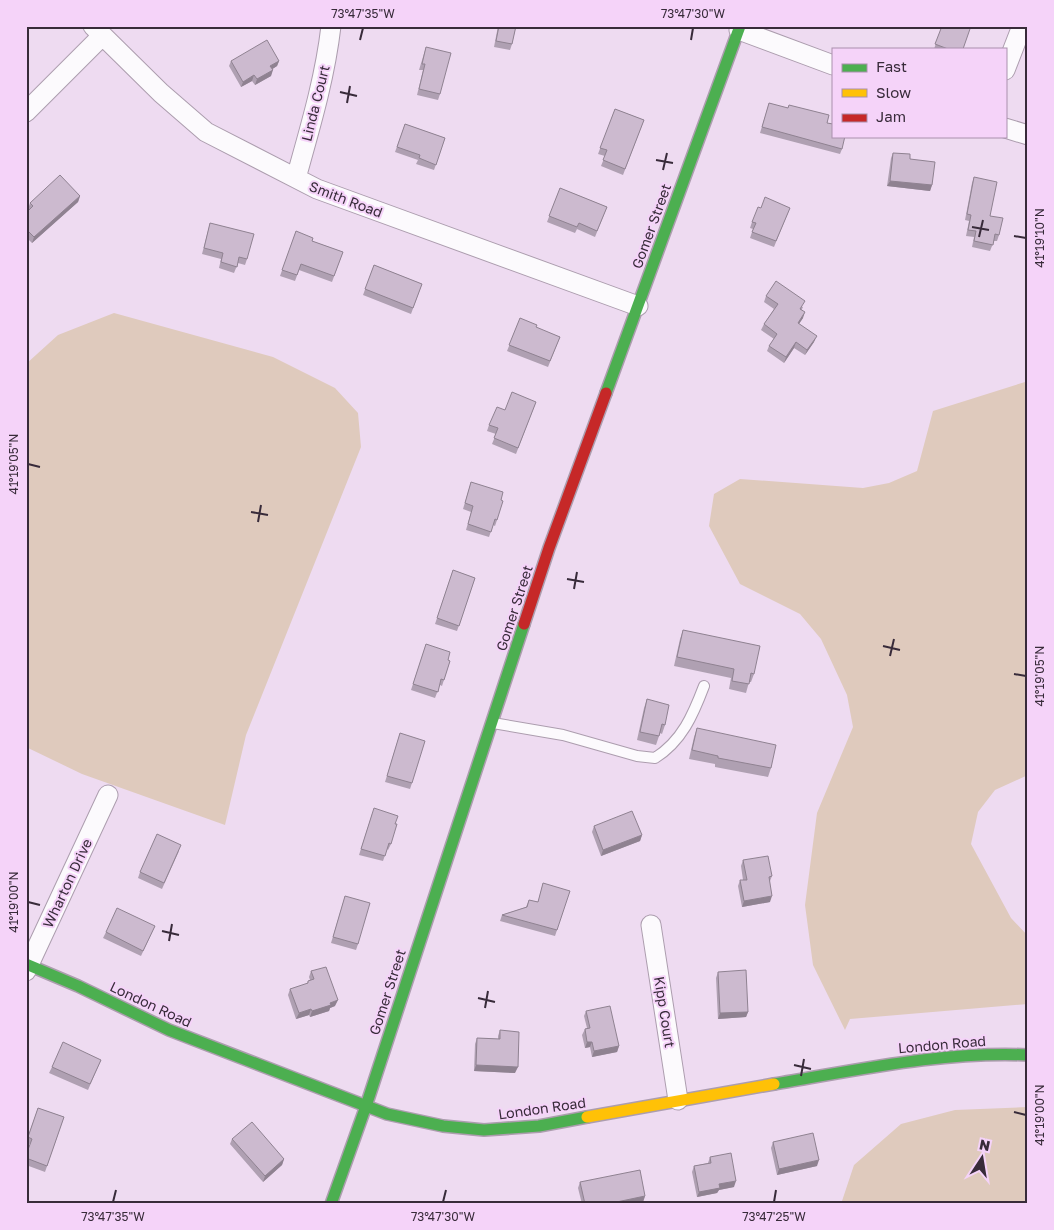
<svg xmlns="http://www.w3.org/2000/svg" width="1054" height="1230" font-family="'Golos Text',sans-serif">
  <rect width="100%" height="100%" fill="#eedbf1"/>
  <path fill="#dfcabd" d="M114,313L273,357L335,388L358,413L361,447L246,735L225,825L82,774L26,747V364L58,335Z
    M1028,380V775L995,790L978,812L971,844L1011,918L1028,936V1004L850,1019L845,1030L813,965L805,905L817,813L853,727L847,695L821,639L800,614L740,584L709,526L714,494L740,479L863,488L889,483L917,471L933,411L1025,382Z
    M1028,1107V1204H841L854,1165L901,1124L955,1110Z"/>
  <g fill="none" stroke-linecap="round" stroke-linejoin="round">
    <defs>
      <path id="lane" d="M493,723L563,735L637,756L655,758C682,741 693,715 704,686"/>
      <path id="street" d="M93,26L161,93L206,132L317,189L638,306
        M739,30L833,65
        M1005,70L1022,26
        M26,112L102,36
        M1005,128L1028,135
        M296,178C310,128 325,78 331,26
        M651,925L678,1100
        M26,971L108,795"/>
      <path id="fast" d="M606,393L740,26
        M26,964L78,986L169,1030L387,1114L443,1126L484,1130L539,1126L587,1117
        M774,1084C858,1070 943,1051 1028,1055
        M331,1204L366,1106L524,624"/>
      <path id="slow" d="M587,1117L774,1084"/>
      <path id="jam" d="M524,624L549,548L606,393"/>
    </defs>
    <use href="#lane" stroke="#ac9dae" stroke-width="12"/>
    <use href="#street" stroke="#ac9dae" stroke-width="21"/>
    <use href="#fast" stroke="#ac9dae" stroke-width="14"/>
    <use href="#slow" stroke="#ac9dae" stroke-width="14"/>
    <use href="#jam" stroke="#ac9dae" stroke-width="14"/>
    <use href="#lane" stroke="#fcfafd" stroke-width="10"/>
    <use href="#street" stroke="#fcfafd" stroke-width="19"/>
    <use href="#fast" stroke="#4caf50" stroke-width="11"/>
    <use href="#slow" stroke="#ffc107" stroke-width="11"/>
    <use href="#jam" stroke="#c62828" stroke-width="11"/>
  </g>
  <path fill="#afa0b2" d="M498,26H516L512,44L510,50L494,47Z
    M942,26L963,49H934Z
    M426,47L440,94L438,100L417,95L423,70H419Z
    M231,61H279L277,66L272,69L271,76L255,85L252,81L241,87L229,66Z
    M769,103L827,123L842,149L840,154L760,133Z
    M615,109L644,120L623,175L601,166L605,156L598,154Z
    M405,124L445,138L434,170L416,164L418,160L395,152Z
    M893,153L910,159L932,185L930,191L887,186L891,158Z
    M974,177L990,216L999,235L997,241H994L990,251L972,247L974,237L966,236L969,221L965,220L972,183Z
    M560,188L607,207L595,237L577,229L575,233L547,222Z
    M80,196L78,202L32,243L26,237V213L29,210L28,209L30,203Z
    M761,208H790L774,247L750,238L753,229L750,228L752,222Z
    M210,223L247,259L245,265L238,263L234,273L219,268L221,259L202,254Z
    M296,231L312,241L343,252L332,282L299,270L295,281L280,276Z
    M374,265L422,284L411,314L363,295Z
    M766,296L803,307L802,309L803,318L799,324L814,342L805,355L794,348L784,363L767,351L769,346L774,339L761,330L764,324L774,309L764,302Z
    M520,318L536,328L560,337L548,367L507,351Z
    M536,402L516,454L492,444L496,434L487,431L489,425L505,410Z
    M471,482L501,500L497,520L495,526L493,525L489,537L466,530L471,512L463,509Z
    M453,570L475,578L457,631L435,624Z
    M683,630L754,674L751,682H749L746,693L729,689L731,678L674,666L680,639Z
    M426,644L450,661L442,686L440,685L435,698L411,690Z
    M647,699L665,725L662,734L660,733L656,745L637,740L644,708Z
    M697,728L771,768L768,777L715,767V764L689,759L694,737Z
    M400,733L412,783L410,789L385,782Z
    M372,814L391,844L388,850L387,849L383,861L359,855Z
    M594,826L642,835L640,841L601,856L592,832Z
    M179,851L162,889L138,878L140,872Z
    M743,860L772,876L770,881V902L742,907L738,886L740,880H743L741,866Z
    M543,883L557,930L555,936L500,921L502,915L526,907L529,900L538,902Z
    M345,896L358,944L356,950L331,943Z
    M155,926L141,956L103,938L106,932Z
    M311,971L335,1006L330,1008L329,1011L310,1017L309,1015L296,1019L288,995L290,989L307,984L308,981L310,980L309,977Z
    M718,972L748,1012L746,1017L718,1019L716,978Z
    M586,1011L619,1046L617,1052L592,1057L590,1047L585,1048L582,1035L585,1029L587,1028L584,1016Z
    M500,1030L515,1073L474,1071L475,1044L477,1038L498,1039V1036Z
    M101,1060L88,1090L49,1073L52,1067Z
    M38,1108L64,1117L45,1172L26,1165V1155L30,1144L26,1143V1142Z
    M232,1139L284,1159L282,1165L263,1182L230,1144Z
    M773,1142L817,1166L777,1175L771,1148Z
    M710,1157L734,1187L719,1190L717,1193L697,1197L692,1172L694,1166L708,1163Z
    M580,1182L645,1196L643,1202L634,1204H582L578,1188Z"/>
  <path fill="#8f8291" d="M279,61L277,66L268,72L270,66Z
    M273,70L271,76L255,85L257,79Z
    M254,75L252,81L241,87L243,82Z
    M890,181L932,185L930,191L887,186Z
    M80,196L78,202L32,243L34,237Z
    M805,312L803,318L796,328L798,323Z
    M817,336L814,342L805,355L807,350Z
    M796,342L794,348L784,363L786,357Z
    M642,835L640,841L601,856L603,850Z
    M772,896L770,902L742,907L744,901Z
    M338,1000L335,1006L330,1008L329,1011L310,1017L312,1011L330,1003Z
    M311,1009L309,1015L296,1019L299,1013Z
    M748,1012L746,1017L718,1019L720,1013Z
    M587,1042H592L590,1047L585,1048Z
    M619,1046L617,1052L592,1057L594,1051Z
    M476,1065L518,1067L515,1073L474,1071Z
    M284,1159L282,1165L263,1182L265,1176Z
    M819,1160L817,1166L777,1175L779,1169Z
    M736,1181L734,1187L719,1190L717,1193L697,1197L699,1192L719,1184Z
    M645,1196L643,1202L634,1204H612V1203Z"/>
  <path fill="#ccbacf" stroke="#8f8291" d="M499,26H516L512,44L496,41Z
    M942,26H971L963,49H948L935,44Z
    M267,40L279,61L270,66L273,70L257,79L254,75L243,82L231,61Z
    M426,47L451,53L440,94L419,89L425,64H422Z
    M769,103L788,108L789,105L829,115L827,123L833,124V136H845L842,149L762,127Z
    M615,109L644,120L625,169L603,160L607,150L600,148Z
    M405,124L445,138L436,165L419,158L420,155L397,147Z
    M893,153L910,154V159L935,162L932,185L890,181Z
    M60,175L80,196L34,237L26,229V213L33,206L30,203Z
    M974,177L997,182L990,216L1003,218L999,235L995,234L993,245L974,241L976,231L968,230L971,215L967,214Z
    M560,188L607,207L597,231L579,223L577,227L549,216Z
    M765,197L790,208L776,241L752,232L756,223L752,222L758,207L761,208Z
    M210,223L254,234L247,259L239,257L237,267L221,262L223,253L204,248Z
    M296,231L313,238L312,241L343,252L334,276L301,264L297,275L282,270Z
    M374,265L422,284L413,308L365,289Z
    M776,281L805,301L800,309L805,312L798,323L817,336L807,350L796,342L786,357L769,346L777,334L764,324L778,304L766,296Z
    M520,318L537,325L536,327L560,337L550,361L509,345Z
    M512,392L536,402L518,448L494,438L498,428L489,425L497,407L505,410Z
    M471,482L503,492L501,500L503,501L497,520L495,519L491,532L468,524L473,506L465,503Z
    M453,570L475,578L459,626L437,618Z
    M683,630L760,646L754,674L751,673L749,684L732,681L734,669L677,657Z
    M426,644L450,652L448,660L450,661L444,680L441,679L438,692L413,684Z
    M647,699L669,705L665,725L662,724L659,736L640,732Z
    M697,728L776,745L771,768L718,758V756L692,750Z
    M400,733L425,741L412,783L387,776Z
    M374,808L398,816L395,824H397L391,844L389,843L385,856L361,849Z
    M632,811L642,835L603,850L594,826Z
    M157,834L181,845L164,883L140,872Z
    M768,856L772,876L769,877L772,896L744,901L740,880H747L743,860Z
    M543,883L570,891L557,930L502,915L527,907L529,900L538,902Z
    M345,896L370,903L358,944L333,937Z
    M117,908L155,926L143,951L106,932Z
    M326,967L338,1000L330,1003L331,1005L312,1011L311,1009L299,1013L290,989L308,983V981L314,979L311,971Z
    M746,970L748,1012L720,1013L718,972Z
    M610,1006L619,1046L594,1051L592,1042H587L585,1029L590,1028L586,1011Z
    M500,1030L519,1032L518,1067L476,1065L477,1038L500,1039Z
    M63,1042L101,1060L90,1084L52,1067Z
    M38,1108L64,1117L47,1166L26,1158V1155L32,1139L28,1137Z
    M252,1122L284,1159L265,1176L232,1139Z
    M813,1133L819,1160L779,1169L773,1142Z
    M731,1153L736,1181L719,1184L720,1188L699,1192L694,1166L711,1163L710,1157Z
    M640,1170L645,1196L612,1203V1204H585L580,1182Z"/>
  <path fill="none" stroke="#382b3a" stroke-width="2" d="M360,40L363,28M691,40L693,28M340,92L357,96M347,103L350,86M656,160L673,163M663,170L667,153M972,227L989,230M1014,236L1026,238M979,237L983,220M28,464L40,467M251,512L268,515M258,522L261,505M567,579L584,582M574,589L577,572M883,646L900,650M890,656L894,639M1014,674L1026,676M28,902L40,905M162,931L179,935M169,941L172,924M478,998L495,1002M485,1008L488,991M794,1065L811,1069M801,1076L804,1059M1014,1112L1026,1115M113,1202L116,1190M443,1202L446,1190M774,1202L776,1190"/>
  <g text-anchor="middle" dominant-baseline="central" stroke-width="4" stroke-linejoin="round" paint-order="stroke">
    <g font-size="14" fill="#382b3a" stroke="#f5d3f9">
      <text transform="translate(315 103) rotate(-76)">Linda Court</text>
      <text transform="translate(346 199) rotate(21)">Smith Road</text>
      <text transform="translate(651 226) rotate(-70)">Gomer Street</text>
      <text transform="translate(514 608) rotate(-72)">Gomer Street</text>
      <text transform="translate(67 883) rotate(-65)">Wharton Drive</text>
      <text transform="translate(387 992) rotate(-72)">Gomer Street</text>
      <text transform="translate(151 1004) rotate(25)">London Road</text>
      <text transform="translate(665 1012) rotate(81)">Kipp Court</text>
      <text transform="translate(942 1044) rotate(-5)">London Road</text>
      <text transform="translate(542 1108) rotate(-8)">London Road</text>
    </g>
  </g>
  <rect width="1054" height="1230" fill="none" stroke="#f5d3f9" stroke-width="55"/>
  <rect x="832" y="48" width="175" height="90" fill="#f5d3f9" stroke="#a990ad"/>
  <rect x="842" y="64" width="25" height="8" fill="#4caf50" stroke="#a990ad"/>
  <text x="876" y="72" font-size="15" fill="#382b3a">Fast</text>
  <rect x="842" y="89" width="25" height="8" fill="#ffc107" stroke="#a990ad"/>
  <text x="876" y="98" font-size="15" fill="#382b3a">Slow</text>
  <rect x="842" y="114" width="25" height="8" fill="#c62828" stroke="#a990ad"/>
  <text x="876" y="122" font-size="15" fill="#382b3a">Jam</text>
  <g transform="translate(982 1158) rotate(12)" stroke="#f5d3f9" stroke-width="4" paint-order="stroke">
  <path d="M0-4L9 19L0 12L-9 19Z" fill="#382b3a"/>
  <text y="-8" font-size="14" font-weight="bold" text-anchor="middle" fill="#382b3a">N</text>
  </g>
  <rect x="28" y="28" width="998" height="1174" fill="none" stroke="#382b3a" stroke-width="2"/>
  <g font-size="12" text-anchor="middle" fill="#382b3a">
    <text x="363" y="18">73°47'35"W</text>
    <text x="693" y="18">73°47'30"W</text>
    <text transform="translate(1040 238) rotate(-90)" y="4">41°19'10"N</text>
    <text transform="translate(14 464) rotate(-90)" y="4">41°19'05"N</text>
    <text transform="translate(1040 676) rotate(-90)" y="4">41°19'05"N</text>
    <text transform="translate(14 902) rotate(-90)" y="4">41°19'00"N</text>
    <text transform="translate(1040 1115) rotate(-90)" y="4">41°19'00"N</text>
    <text x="113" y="1221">73°47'35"W</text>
    <text x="443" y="1221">73°47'30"W</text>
    <text x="774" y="1221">73°47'25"W</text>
  </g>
</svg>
